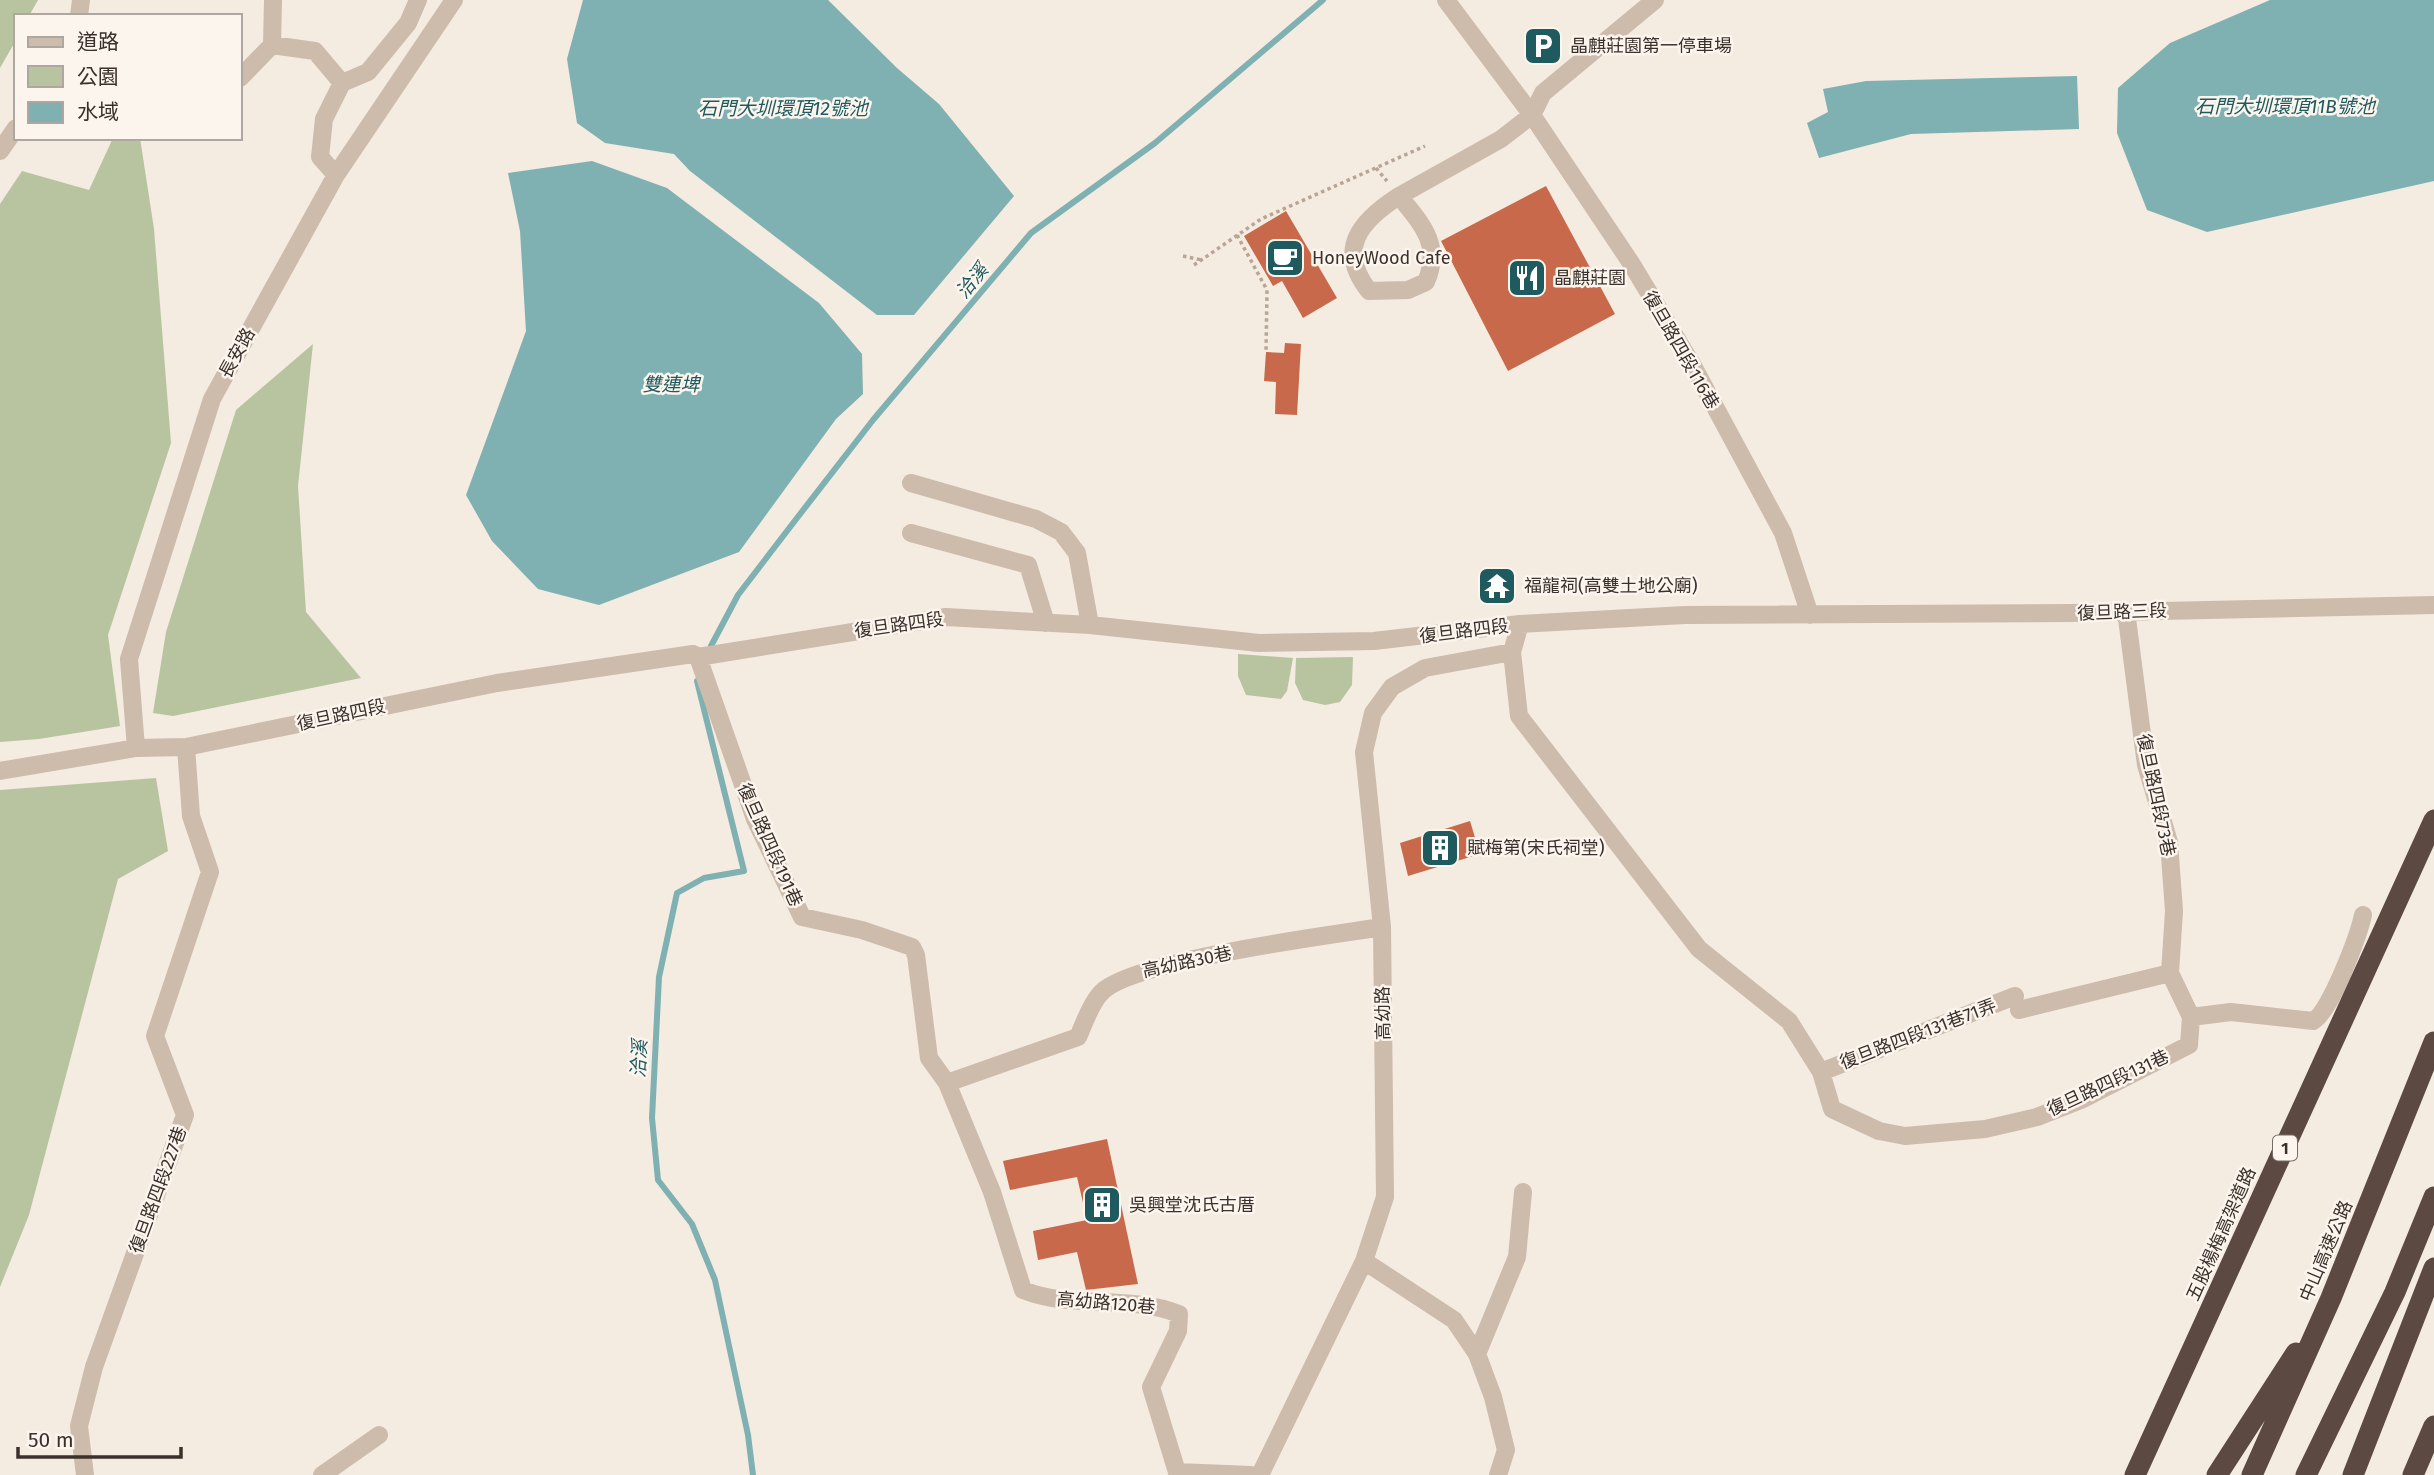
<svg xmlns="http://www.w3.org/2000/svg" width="2434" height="1475" font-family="'Fira Sans','Noto Sans TC',sans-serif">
  <rect width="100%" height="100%" fill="#f4ebe1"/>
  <path fill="#b8c4a0" d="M0,0H38L29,16H16V40L0,68Z
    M113,138H140L154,229L171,443L108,635L120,726L39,739L0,742V204L22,171L89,190Z
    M313,344L298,486L306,612L361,678L173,716L153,713L166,632L236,410Z
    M1238,654L1293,658L1287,691L1281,699L1246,695L1238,676Z
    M1353,657L1352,685L1340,702L1325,705L1303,700L1295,683L1296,658Z
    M156,778L168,851L118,879L29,1215L0,1287V790Z"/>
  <path fill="#7fb0b2" d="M583,0H828L897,68L939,104L1014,196L914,315H877L690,171L674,154L605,143L577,123L567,59Z
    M2270,0H2434V181L2207,232L2147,210L2117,133L2118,88L2170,43Z
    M2077,76L2079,129L1911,134L1819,158L1807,123L1828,112L1823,89L1866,81Z
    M592,161L667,188L819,303L862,354L863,394L836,419L739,552L599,605L538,589L492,541L466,495L526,331L520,231L508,173Z"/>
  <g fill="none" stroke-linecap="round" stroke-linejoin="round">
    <path stroke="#7fb0b2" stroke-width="6" d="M711,646L738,595L797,518L873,420L1031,233L1155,143L1323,0
      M697,681L744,871L704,878L677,893L659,977L652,1118L658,1180L692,1224L715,1280L748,1435L753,1475"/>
  </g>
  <path fill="#c8694b" d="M1546,186L1615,314L1508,371L1441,241Z
    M1286,211L1337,298L1303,318L1282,281L1273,286L1244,236Z
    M1285,343L1301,344L1297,415L1275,414L1276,382L1264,381L1266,352L1284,353Z
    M1470,821L1480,854L1408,876L1400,843Z
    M1107,1139L1138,1284L1086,1290L1077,1252L1038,1260L1033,1231L1087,1220L1077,1177L1010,1190L1003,1161Z"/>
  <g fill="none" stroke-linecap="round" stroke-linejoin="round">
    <path stroke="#b9a596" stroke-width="3.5" stroke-dasharray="3.5 3.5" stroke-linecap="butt" d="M1376,168L1387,181
      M1237,235L1267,290L1266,352
      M1183,256L1202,260
      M1194,265L1261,219L1425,146"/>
    <path stroke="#cdbbac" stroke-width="18" d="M1446,0L1532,115L1631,263L1693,366L1783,533L1810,615
      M79,16L81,0
      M272,45L273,0
      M240,78L272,45L315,51L342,83
      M0,151L16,128
      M336,175L320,157L324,119L342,83L368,72L408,23L418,0
      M1399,196C1422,224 1442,245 1426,282L1408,290L1369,291C1336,249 1360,221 1399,196L1501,139L1532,115L1543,93L1655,0
      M911,483L1036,519L1061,532L1077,553L1090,625
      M911,533L1028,565L1046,623
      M2126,611L2146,765L2169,842L2174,911L2170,973L2191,1017
      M1512,652L1519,716L1699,949L1789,1021L1821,1072L1832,1109L1879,1131L1905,1136L1985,1129L2037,1117L2083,1099L2189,1045L2191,1017L2231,1012L2313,1021C2330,1013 2359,934 2363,915
      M698,657L755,819L802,917L862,930L912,947L916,955L929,1058L947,1083L992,1192L1023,1290C1072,1310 1129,1294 1179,1314L1178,1331L1151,1387L1177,1472L1251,1475
      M136,748L129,659L212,399L336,175L454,0
      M0,771L136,748L186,747L497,683L693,654L698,657L946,617L1090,625L1259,643L1374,641L1520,624L1685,615L2070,613L2434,605
      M2019,1010L2170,973
      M1821,1072L2015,996
      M947,1083L1078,1037C1084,1024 1090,1005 1100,994C1126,961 1332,935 1382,927
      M1364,1261L1454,1320L1477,1354L1493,1397L1506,1450L1498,1475
      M1477,1354L1517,1257L1523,1192
      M85,1475L79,1426L94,1367L185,1115L155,1036L210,872L191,816L186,747
      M322,1475L379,1435
      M1260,1475L1364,1261L1385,1197L1382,927L1364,752L1373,713L1392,687L1425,668L1512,652L1520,624"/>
    <path stroke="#5c4a42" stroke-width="21" d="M2135,1475L2434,820
      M2217,1475L2296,1353
      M2252,1475L2331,1298L2434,1042
      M2306,1475L2395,1292L2434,1197
      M2353,1475L2434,1268
      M2413,1475L2434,1426"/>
  </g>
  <defs>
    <symbol id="parking-square" viewBox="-11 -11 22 22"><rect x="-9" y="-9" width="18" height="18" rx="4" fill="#1f5a5e" stroke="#fbf5ee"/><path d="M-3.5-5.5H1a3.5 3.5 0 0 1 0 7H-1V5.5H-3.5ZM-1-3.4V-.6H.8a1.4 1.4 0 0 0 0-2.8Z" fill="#fff"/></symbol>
    <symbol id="cafe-square" viewBox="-11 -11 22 22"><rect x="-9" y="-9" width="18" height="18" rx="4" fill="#1f5a5e" stroke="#fbf5ee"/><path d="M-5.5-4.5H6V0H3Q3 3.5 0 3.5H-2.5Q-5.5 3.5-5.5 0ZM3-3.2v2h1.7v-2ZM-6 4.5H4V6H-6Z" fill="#fff"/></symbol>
    <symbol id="restaurant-square" viewBox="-11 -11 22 22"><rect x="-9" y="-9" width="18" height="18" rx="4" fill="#1f5a5e" stroke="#fbf5ee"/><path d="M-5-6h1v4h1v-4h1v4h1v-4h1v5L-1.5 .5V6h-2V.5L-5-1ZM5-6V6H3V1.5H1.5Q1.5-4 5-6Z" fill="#fff"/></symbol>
    <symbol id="temple-square" viewBox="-11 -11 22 22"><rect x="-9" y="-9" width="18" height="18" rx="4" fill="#1f5a5e" stroke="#fbf5ee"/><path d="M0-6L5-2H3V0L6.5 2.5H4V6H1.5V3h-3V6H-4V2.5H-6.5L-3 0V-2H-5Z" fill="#fff"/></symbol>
    <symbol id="building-square" viewBox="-11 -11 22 22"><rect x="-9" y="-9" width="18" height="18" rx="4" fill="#1f5a5e" stroke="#fbf5ee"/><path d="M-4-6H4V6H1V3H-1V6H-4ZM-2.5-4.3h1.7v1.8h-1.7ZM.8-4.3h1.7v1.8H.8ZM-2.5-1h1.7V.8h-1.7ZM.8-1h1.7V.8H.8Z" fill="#fff"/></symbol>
  </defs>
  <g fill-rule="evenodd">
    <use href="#parking-square" x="1521" y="24" width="44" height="44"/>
    <use href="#cafe-square" x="1263" y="236" width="44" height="44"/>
    <use href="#restaurant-square" x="1505" y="256" width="44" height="44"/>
    <use href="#temple-square" x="1475" y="564" width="44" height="44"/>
    <use href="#building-square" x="1418" y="826" width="44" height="44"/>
    <use href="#building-square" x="1080" y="1183" width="44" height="44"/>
  </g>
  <g text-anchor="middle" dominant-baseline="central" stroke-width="5" stroke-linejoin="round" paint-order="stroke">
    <rect fill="#fbf5ee" stroke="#756b66" stroke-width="2" x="2273" y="1135.5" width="24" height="25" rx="5"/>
    <g font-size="16" font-weight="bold" fill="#3b302b">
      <text x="2285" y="1148">1</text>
    </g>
    <g font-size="18" fill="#3b302b" stroke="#fbf5ee" text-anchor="start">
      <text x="1570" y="46">晶麒莊園第一停車場</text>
      <text x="1312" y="258">HoneyWood Cafe</text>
      <text x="1554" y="278">晶麒莊園</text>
      <text x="1524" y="586">福龍祠(高雙土地公廟)</text>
      <text x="1467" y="848">賦梅第(宋氏祠堂)</text>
      <text x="1129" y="1205">吳興堂沈氏古厝</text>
    </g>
    <g font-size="18" fill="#3b302b" stroke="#fbf5ee">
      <text transform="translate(1681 350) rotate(60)">復旦路四段116巷</text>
      <text transform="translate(237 353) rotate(-61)">長安路</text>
      <text transform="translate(2122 612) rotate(-2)">復旦路三段</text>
      <text transform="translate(899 625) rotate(-8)">復旦路四段</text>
      <text transform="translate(1464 631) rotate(-7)">復旦路四段</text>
      <text transform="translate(341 715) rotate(-12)">復旦路四段</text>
      <text transform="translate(2156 795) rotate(78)">復旦路四段73巷</text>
      <text transform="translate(770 845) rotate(66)">復旦路四段191巷</text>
      <text transform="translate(1187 962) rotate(-12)">高幼路30巷</text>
      <text transform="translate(1383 1013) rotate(-91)">高幼路</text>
      <text transform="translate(1918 1034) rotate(-21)">復旦路四段131巷71弄</text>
      <text transform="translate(2108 1083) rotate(-25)">復旦路四段131巷</text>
      <text transform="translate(158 1190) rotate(-70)">復旦路四段227巷</text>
      <text transform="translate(2221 1234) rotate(-66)">五股楊梅高架道路</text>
      <text transform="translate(2326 1251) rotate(-67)">中山高速公路</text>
      <text transform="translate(1106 1303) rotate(5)">高幼路120巷</text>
    </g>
    <g font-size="19" font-style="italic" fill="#1f5a5e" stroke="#fbf5ee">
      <text x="2285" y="106">石門大圳環頂11B號池</text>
      <text x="783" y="108">石門大圳環頂12號池</text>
      <text transform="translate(972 281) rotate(-51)">洽溪</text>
      <text x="671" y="384">雙連埤</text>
      <text transform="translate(639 1059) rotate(-87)">洽溪</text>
    </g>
  </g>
  <rect x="14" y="14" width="228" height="126" fill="#fbf5ee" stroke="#aea6a0" stroke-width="2"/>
  <rect x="28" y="37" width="35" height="10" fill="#cdbbac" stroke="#aea6a0" stroke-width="2"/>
  <text x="77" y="49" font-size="21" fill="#3b302b">道路</text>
  <rect x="28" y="66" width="35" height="21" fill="#b8c4a0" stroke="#aea6a0" stroke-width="2"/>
  <text x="77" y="84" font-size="21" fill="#3b302b">公園</text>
  <rect x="28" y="102" width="35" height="21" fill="#7fb0b2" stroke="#aea6a0" stroke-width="2"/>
  <text x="77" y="119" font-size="21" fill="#3b302b">水域</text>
  <path d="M18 1447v10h163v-10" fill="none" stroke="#3b302b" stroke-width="3.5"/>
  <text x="28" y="1447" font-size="21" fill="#3b302b" stroke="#fbf5ee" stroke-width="5" paint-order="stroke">50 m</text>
</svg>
